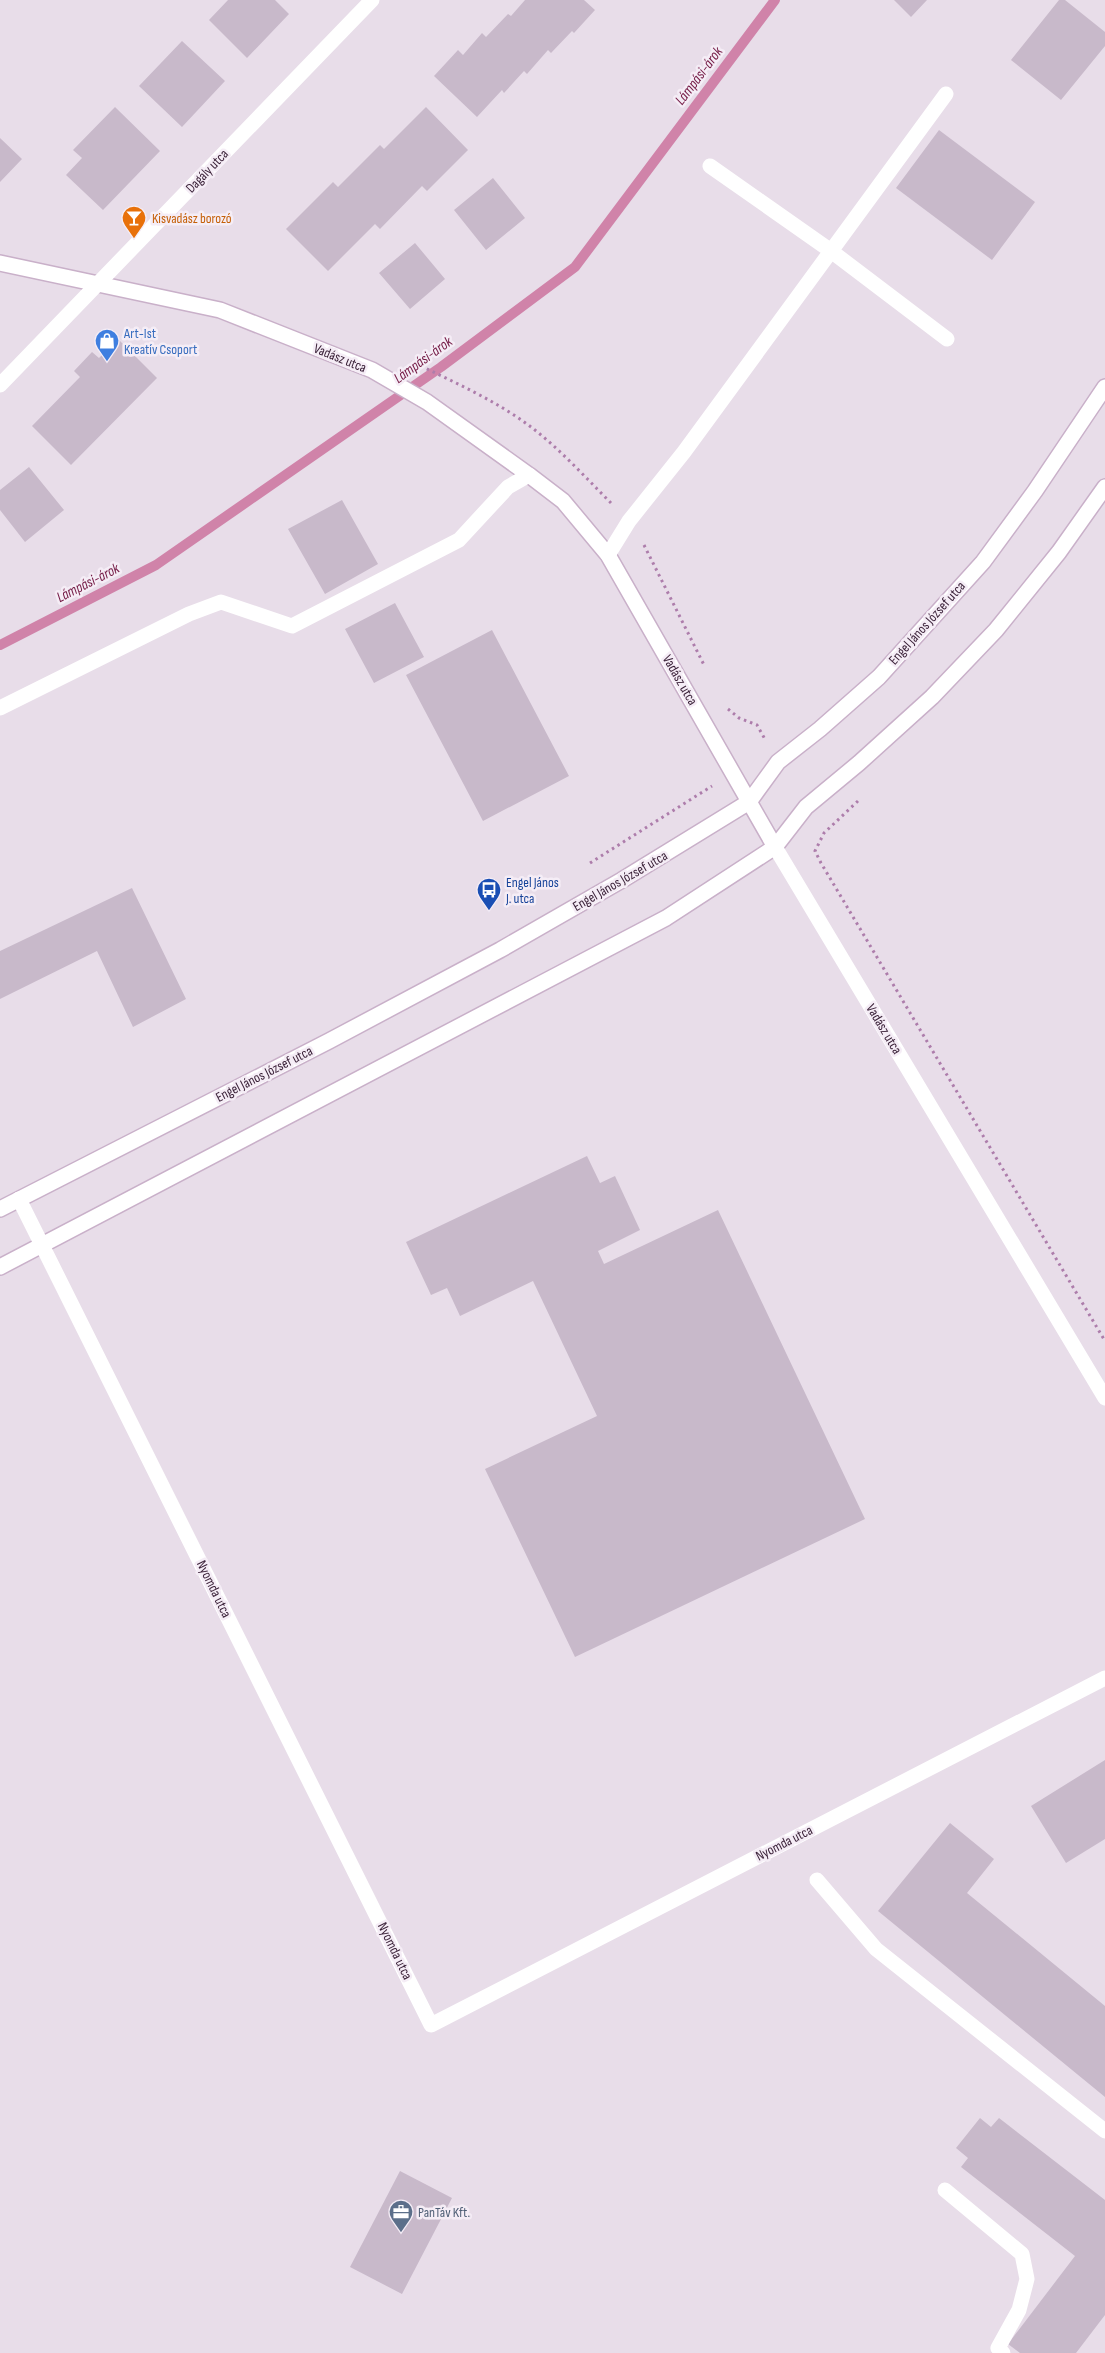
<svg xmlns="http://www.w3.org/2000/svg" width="1105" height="2353" font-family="'Sofia Sans Condensed',sans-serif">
  <rect width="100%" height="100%" fill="#e8dde9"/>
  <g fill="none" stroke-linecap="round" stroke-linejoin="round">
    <path stroke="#d083a9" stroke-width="10" d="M0,645L156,565L441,367L575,267L775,0"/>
  </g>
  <path fill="#c8b9ca" d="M228,0H275L289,14L247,58L209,20Z
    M525,0H584L595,10L574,33L572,31L551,53L548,50L527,74L524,71L504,93L502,90L477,117L434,76L458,50L463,55L482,33L486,37L508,14L511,16Z
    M894,0H927L911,17Z
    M1059,0H1065L1105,32V46L1061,100L1011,60Z
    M182,41L225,81L182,127L139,86Z
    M115,107L160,151L103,210L66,175L82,158L73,150Z
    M426,107L468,150L427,191L422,186L380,229L375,224L328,271L286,229L333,182L338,187L380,145L384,149Z
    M939,130L1035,202L992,260L896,188Z
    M0,138L22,159L0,182Z
    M493,178L525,218L486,250L454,210Z
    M415,243L445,279L410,309L379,273Z
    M118,339L157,378L71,465L32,426L80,377L74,371L92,352L99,358Z
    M29,467L64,510L25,542L0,510V490Z
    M342,500L378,564L325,594L288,529Z
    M395,603L424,657L374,683L345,629Z
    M492,630L569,776L483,821L406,675Z
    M132,888L186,999L133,1027L97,951L0,999V951Z
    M587,1156L600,1183L615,1176L640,1230L598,1251L604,1264L718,1210L865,1519L575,1657L485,1469L597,1416L533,1281L460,1316L447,1288L431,1295L406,1242Z
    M1105,1760V1839L1066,1863L1031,1806Z
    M950,1823L994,1859L967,1893L1105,2006V2097L878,1911Z
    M980,2118L991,2127L999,2118L1105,2200V2315L1076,2353H1020L1008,2344L1075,2256L961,2167L968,2158L956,2148Z
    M400,2171L452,2198L402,2294L350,2267Z"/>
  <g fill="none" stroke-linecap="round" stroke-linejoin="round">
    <defs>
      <path id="secondary" d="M0,263L220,310L372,370L427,402L529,475L563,501L608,555L775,847
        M0,1209L329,1041L500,950L622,880L749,802L778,762L820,729L879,677L983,562L1035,491L1105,387
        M0,1267L666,918L775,847L806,807L859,763L932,697L996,630L1059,552L1105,487"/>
    </defs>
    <use href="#secondary" stroke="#c9b0c9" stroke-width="18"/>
    <path stroke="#ad7dab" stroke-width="3" stroke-dasharray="2.5 4" stroke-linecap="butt" d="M421,366C458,384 498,402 531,427C560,449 585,477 611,503
      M644,545L705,667
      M728,709L739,718L757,725L766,741
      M858,801L824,833L815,851L821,863L1105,1341
      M590,863L712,786"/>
    <path stroke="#fff" stroke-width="15" d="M710,166L831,251L947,339
      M608,555L629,521L684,452L946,94
      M0,708L189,614L221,602L292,626L459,540L508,487L529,475
      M817,1880L876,1949L1105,2131
      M945,2190L1022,2254L1027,2279L1019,2310L998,2348L1003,2353"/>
    <path stroke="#fff" stroke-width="15" d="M0,385L372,0
      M775,847L1105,1398
      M19,1199L431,2025L1105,1678"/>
    <use href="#secondary" stroke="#fff" stroke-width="15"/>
  </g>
  <defs>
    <symbol id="bar-pin" viewBox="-11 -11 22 30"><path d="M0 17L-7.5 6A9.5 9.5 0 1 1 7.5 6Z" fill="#e8710a" stroke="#f5edf6"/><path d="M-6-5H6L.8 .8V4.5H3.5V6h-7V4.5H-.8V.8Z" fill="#fff"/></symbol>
    <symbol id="shop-pin" viewBox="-11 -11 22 30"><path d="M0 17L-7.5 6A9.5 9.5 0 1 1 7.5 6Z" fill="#3f7fe0" stroke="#f5edf6"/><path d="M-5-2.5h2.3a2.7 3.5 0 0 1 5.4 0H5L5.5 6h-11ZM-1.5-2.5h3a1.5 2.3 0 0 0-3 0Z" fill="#fff"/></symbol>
    <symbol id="bus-pin" viewBox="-11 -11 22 30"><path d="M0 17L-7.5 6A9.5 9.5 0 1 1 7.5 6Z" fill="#1a4fb4" stroke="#f5edf6"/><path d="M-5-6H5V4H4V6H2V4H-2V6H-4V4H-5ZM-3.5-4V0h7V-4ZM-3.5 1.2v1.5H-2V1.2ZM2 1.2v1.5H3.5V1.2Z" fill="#fff"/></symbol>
    <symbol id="office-pin" viewBox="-11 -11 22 30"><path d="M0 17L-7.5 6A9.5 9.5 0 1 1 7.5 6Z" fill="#5c6f8a" stroke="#f5edf6"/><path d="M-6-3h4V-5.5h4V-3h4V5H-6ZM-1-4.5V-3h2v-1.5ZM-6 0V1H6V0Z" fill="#fff"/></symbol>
  </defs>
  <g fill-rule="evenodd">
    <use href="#bar-pin" x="120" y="204" width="28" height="38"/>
    <use href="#shop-pin" x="93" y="327" width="28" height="38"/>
    <use href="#bus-pin" x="475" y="876" width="28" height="38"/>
    <use href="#office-pin" x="387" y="2198" width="28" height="38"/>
  </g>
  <g text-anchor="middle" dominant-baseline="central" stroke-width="5" stroke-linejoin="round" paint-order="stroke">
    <g font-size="14" fill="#381f36" stroke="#f5edf6">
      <text transform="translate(207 171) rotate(-46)">Dagály utca</text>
      <text transform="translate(340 358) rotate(22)">Vadász utca</text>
      <text transform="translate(927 623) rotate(-48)">Engel János József utca</text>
      <text transform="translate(680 680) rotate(60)">Vadász utca</text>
      <text transform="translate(620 881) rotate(-30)">Engel János József utca</text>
      <text transform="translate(884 1029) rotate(59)">Vadász utca</text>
      <text transform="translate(264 1074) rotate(-27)">Engel János József utca</text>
      <text transform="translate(214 1589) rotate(64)">Nyomda utca</text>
      <text transform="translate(784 1843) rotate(-27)">Nyomda utca</text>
      <text transform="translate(395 1951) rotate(64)">Nyomda utca</text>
    </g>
    <g font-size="14" fill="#c56008" stroke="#f5edf6" text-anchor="start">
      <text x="152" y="218">Kisvadász borozó</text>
    </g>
    <g font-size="14" fill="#366cbe" stroke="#f5edf6" text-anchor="start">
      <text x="124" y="333">Art-Ist<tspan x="124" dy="16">Kreatív Csoport</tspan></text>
    </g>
    <g font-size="14" fill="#164399" stroke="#f5edf6" text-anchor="start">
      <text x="506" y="882">Engel János<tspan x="506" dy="16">J. utca</tspan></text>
    </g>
    <g font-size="14" fill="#4e5e75" stroke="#f5edf6" text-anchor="start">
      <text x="418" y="2212">PanTáv Kft.</text>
    </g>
    <g font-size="15" font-style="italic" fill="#741a45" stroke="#f5edf6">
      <text transform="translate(699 76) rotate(-53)">Lámpási-árok</text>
      <text transform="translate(423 360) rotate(-36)">Lámpási-árok</text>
      <text transform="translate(88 583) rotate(-27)">Lámpási-árok</text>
    </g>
  </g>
</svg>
